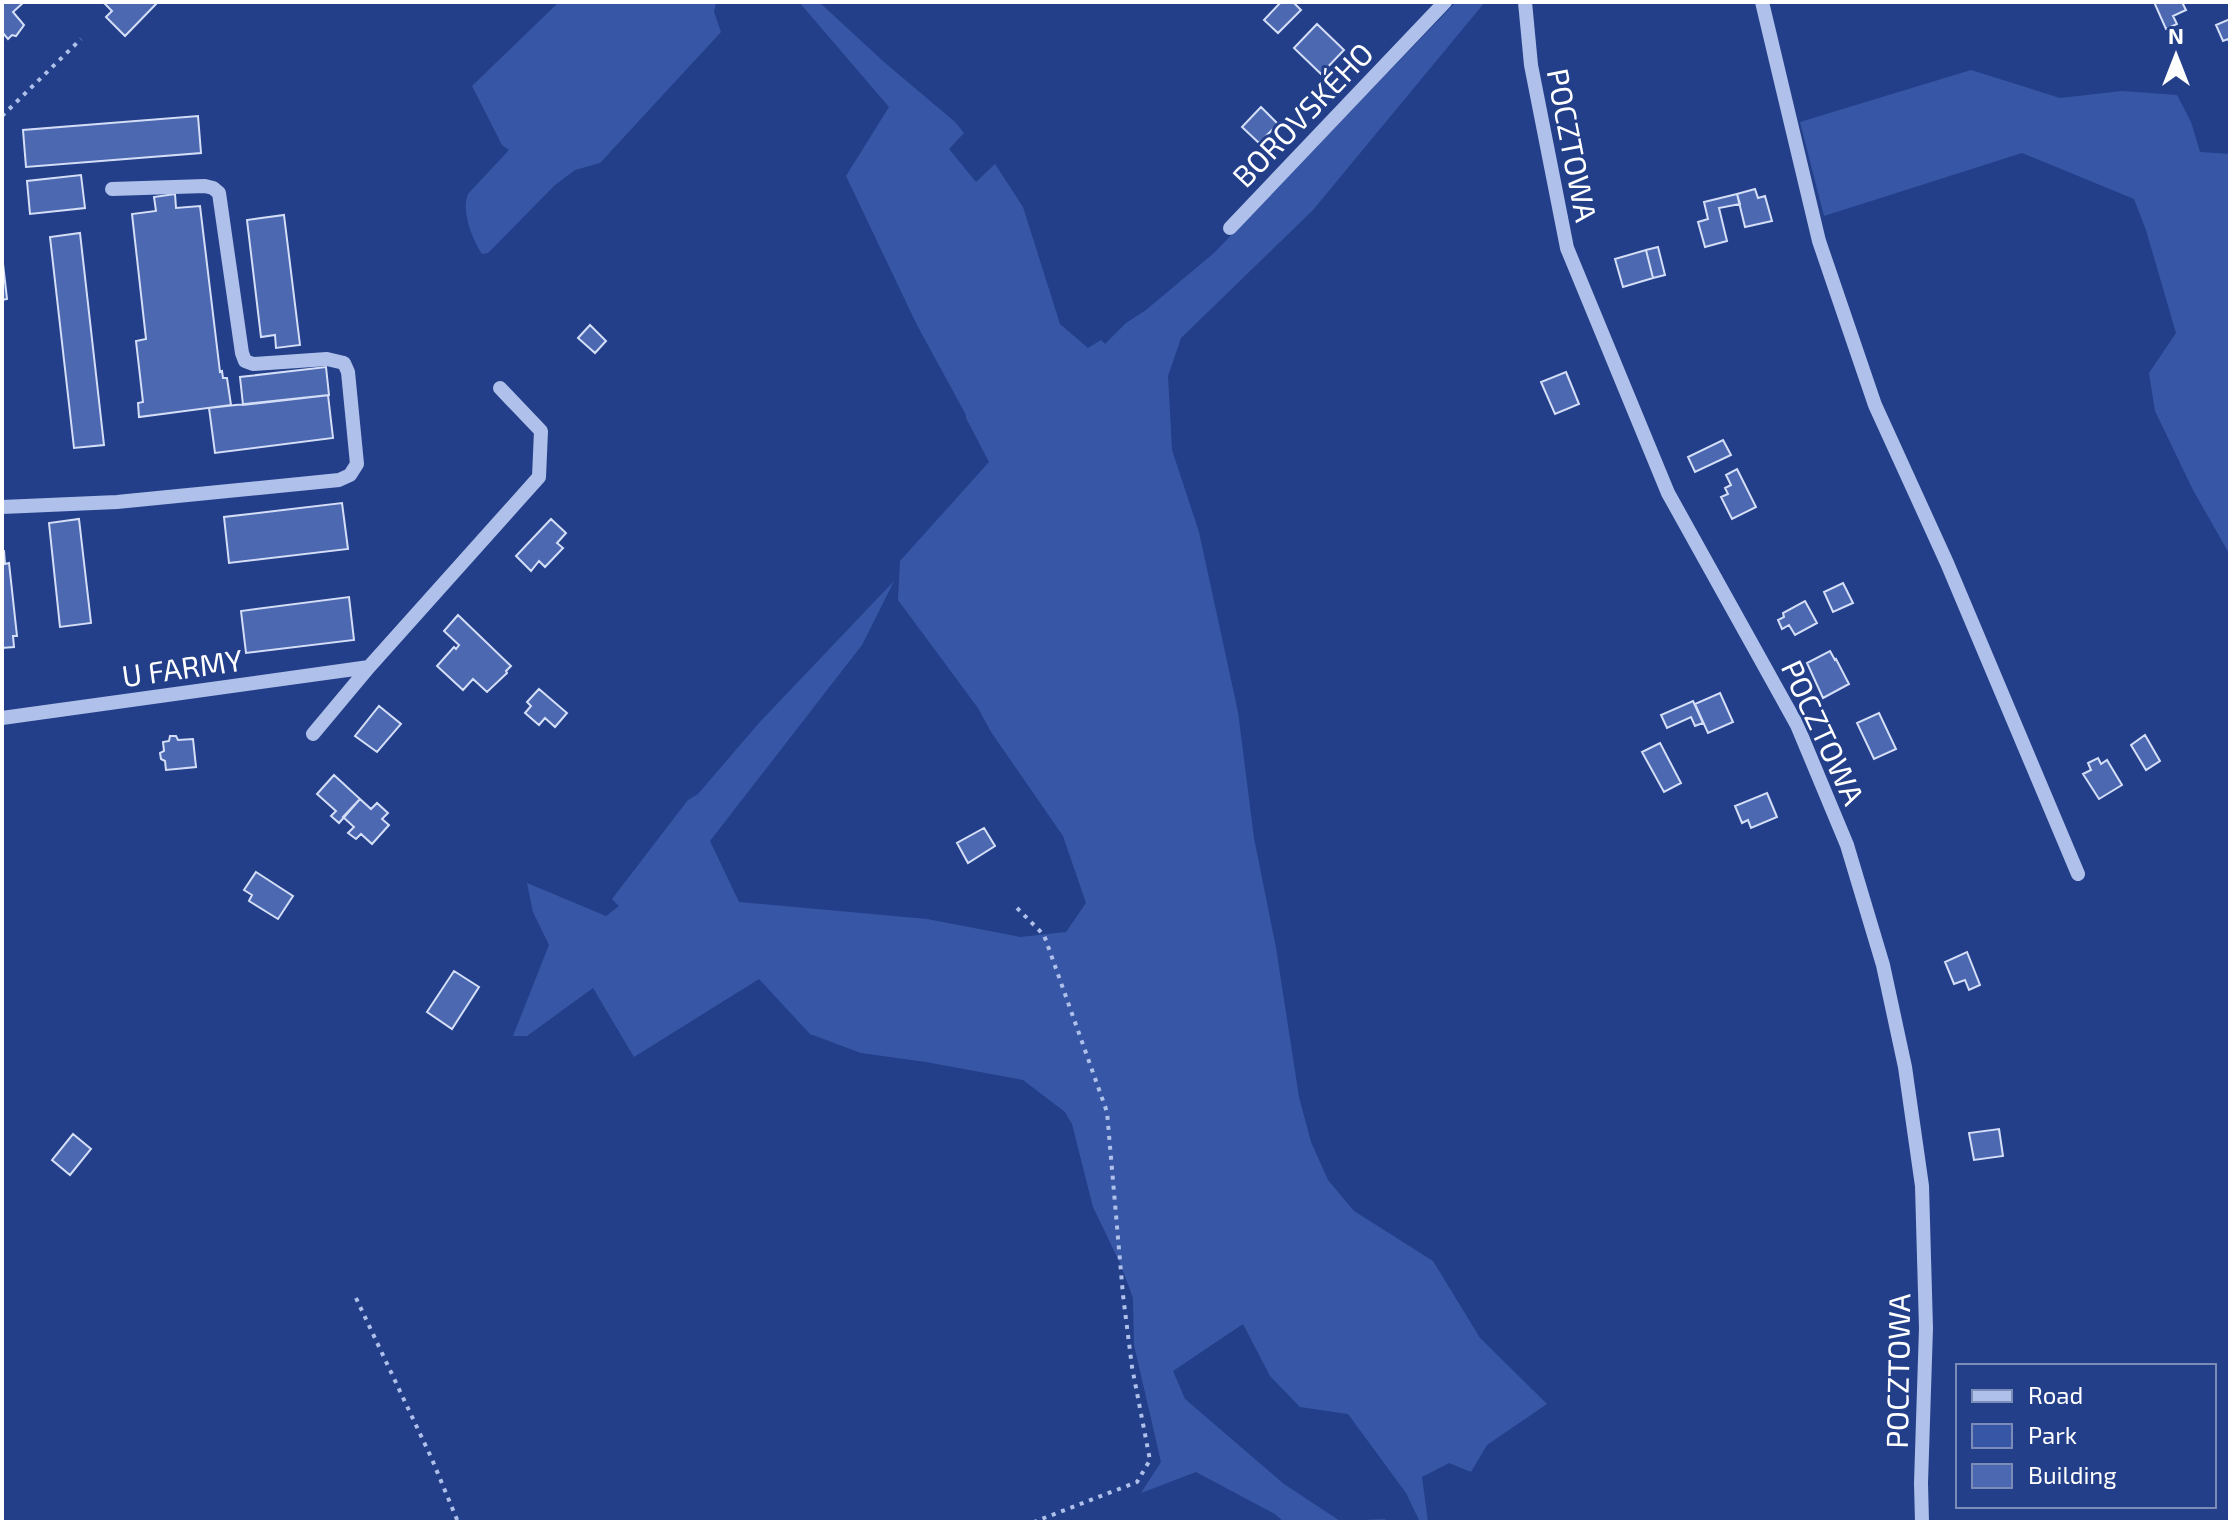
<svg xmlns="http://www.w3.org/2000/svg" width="2232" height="1524" font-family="'Exo 2',sans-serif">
  <rect width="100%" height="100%" fill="#233f89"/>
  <path fill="#3757a6" d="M559,2H716L714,12L721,32L600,163L575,170L555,185L488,253L482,254C472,239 461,211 468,194L509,150L502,145L472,86Z
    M799,2H819L884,62L955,122L964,133L949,149L976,182L995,164L1023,207L1060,324L1088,348L1101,340L1105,344L1126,323L1146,310L1214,253L1456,2H1485L1313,210L1181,338L1168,376L1172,450L1199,532L1238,712L1254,838L1276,948L1299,1097L1311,1142L1328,1180L1354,1211L1433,1261L1480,1338L1547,1404L1487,1445L1471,1472L1449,1463L1422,1477L1428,1522H1420L1406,1493L1348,1414L1300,1407L1270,1376L1243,1324L1173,1371L1185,1399L1284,1484L1340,1521L1385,1519L1386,1522H1284L1275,1514L1196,1472L1141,1493L1161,1462L1134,1345L1133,1298L1120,1263L1093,1207L1072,1124L1065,1112L1023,1080L926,1062L861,1053L810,1034L759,979L634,1057L593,988L527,1036H513L549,945L533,912L527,883L606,916L619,906L612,899L688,800L698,794L759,723L894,581L862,645L710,841L739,902L927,919L1020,937L1066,932L1086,903L1063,836L991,732L978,708L898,600L900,561L989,462L966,418V415L917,325L846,176L889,107Z
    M1971,70L2060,98L2122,91L2177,95L2191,122L2200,152L2230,154V555L2193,490L2155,411L2149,373L2176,333L2146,230L2134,199L2022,153L1824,216L1800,122Z"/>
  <path fill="#4b68b1" stroke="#d4def7" stroke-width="2" d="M2,2H24L13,12L24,25L16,36L12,35L8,39L2,32Z
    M108,2H158L125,36L106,17L112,11L105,4Z
    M1281,2H1293L1301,10L1278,33L1264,20Z
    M2154,2H2182L2186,10L2173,16L2177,24L2166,29Z
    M2230,19V43L2228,39L2223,41L2216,25Z
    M1317,24L1344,50L1321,74L1294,48Z
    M1261,107L1278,124L1259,143L1242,127Z
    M198,116L201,153L26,167L23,130Z
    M81,175L85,208L30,214L27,181Z
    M1755,189L1758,198L1765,196L1772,221L1745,227L1737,194Z
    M175,194L176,208L200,206L220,372L222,371L223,378H227L231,405L139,417L138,403L143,402L136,341L146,339L132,214L156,211L154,197Z
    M1737,194L1740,204L1719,208L1727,241L1705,247L1698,222L1708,219L1704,202Z
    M284,215L300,345L276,348L275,335L261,337L247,220Z
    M80,233L104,445L74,448L50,237Z
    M1658,247L1665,275L1653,278L1646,250Z
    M1646,250L1653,278L1623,287L1615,259Z
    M2,255L7,299L2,300Z
    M590,325L606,341L595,353L578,338Z
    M326,367L329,395L243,405L240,377Z
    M1566,372L1579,404L1555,414L1541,382Z
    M328,395L333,438L215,453L209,408Z
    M1723,440L1731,455L1695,472L1688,457Z
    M1737,469L1756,507L1732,519L1721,497L1728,494L1725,488L1731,485L1726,475Z
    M342,503L348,549L229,563L224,517Z
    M79,519L91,623L60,627L49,523Z
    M551,519L566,533L557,543L563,548L545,567L539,561L531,571L516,556Z
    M2,551H4L5,564L9,563L17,636H13L14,647L2,648Z
    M1843,583L1853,603L1833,612L1824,592Z
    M349,597L354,640L246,653L241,611Z
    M1805,601L1817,623L1795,635L1789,625L1782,629L1778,620L1784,617L1783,613Z
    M458,615L511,666L506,671L507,673L487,692L473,679L463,690L437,666L454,647L456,649L459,645L444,631Z
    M1830,651L1835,660L1836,659L1849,684L1823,698L1807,663Z
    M539,689L567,713L555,727L545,718L539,725L525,713L531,706L527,702Z
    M1720,693L1733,722L1708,733L1695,704Z
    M1693,701L1703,723L1695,726L1691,717L1667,728L1661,715Z
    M379,706L401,724L377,752L355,736Z
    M1879,713L1896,749L1874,759L1857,723Z
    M2145,735L2160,761L2146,770L2131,745Z
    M170,736H176L178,740L193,739L196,767L166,770L165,761L161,759L160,753L164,751L163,742L169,741Z
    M1660,743L1681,783L1664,792L1642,752Z
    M2098,758L2101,764L2107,760L2122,785L2099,799L2083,774L2091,770L2088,763Z
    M334,775L360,799L339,823L331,816L336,811L317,794Z
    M1767,793L1777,817L1751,828L1748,820L1742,823L1735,806Z
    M360,799L371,809L377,803L388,813L382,819L389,825L372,844L361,834L356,839L348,833L354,827L343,817Z
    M984,828L995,846L968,863L957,843Z
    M256,872L293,896L278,919L249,901L252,895L244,890Z
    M1967,952L1980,985L1969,990L1965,980L1954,984L1945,962Z
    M454,971L479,987L452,1029L427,1012Z
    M1999,1129L2003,1156L1974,1160L1969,1133Z
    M73,1134L91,1149L70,1175L52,1160Z"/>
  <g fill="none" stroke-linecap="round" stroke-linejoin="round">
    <path stroke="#afc0ea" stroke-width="4" stroke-dasharray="4 6" stroke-linecap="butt" d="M2,116L81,39
      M1017,908L1044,935L1107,1112L1123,1295L1132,1367L1150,1460L1137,1482L1034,1522
      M356,1298L431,1457L458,1522"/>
    <path stroke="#afc0ea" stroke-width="14" d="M1525,2L1531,65L1567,248L1668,493L1797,725L1847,845L1883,965L1905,1067L1922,1186L1926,1328L1921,1483L1922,1522
      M1762,2L1819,241L1875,405L1947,563L2078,874
      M1230,228L1445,2
      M2,507L117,502L339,480L350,475L357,464L348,372L344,363L327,359L253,364L245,361L242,353L219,193L213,188L205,186L112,189
      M2,718L369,667
      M313,734L369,667L539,477L541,431L500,388"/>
  </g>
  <g text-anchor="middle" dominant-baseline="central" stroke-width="6" stroke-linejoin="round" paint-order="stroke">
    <g font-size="30" fill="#fff" stroke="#233f89">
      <text transform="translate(1302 114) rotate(-46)">BOROVSKÉHO</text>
      <text transform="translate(1573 145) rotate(79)">POCZTOWA</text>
      <text transform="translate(182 667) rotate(-8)">U FARMY</text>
      <text transform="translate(1824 732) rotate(65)">POCZTOWA</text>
      <text transform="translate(1897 1371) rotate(-89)">POCZTOWA</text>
    </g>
  </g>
  <rect width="2232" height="1524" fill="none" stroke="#ffffff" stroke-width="8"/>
  <rect x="1956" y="1364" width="260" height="144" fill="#233f89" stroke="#7b8cb8" stroke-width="2"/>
  <rect x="1972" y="1390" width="40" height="12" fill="#afc0ea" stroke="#7b8cb8" stroke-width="2"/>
  <text x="2028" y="1404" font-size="24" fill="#ffffff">Road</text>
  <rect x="1972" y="1424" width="40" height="24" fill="#3757a6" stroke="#7b8cb8" stroke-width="2"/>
  <text x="2028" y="1444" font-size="24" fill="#ffffff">Park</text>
  <rect x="1972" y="1464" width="40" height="24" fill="#4b68b1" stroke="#7b8cb8" stroke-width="2"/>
  <text x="2028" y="1484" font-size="24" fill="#ffffff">Building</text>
  <g transform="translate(2176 56)" stroke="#233f89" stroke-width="6" paint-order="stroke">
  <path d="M0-6L14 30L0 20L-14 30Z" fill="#ffffff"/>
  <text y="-12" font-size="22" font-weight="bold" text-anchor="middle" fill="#ffffff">N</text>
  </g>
</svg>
